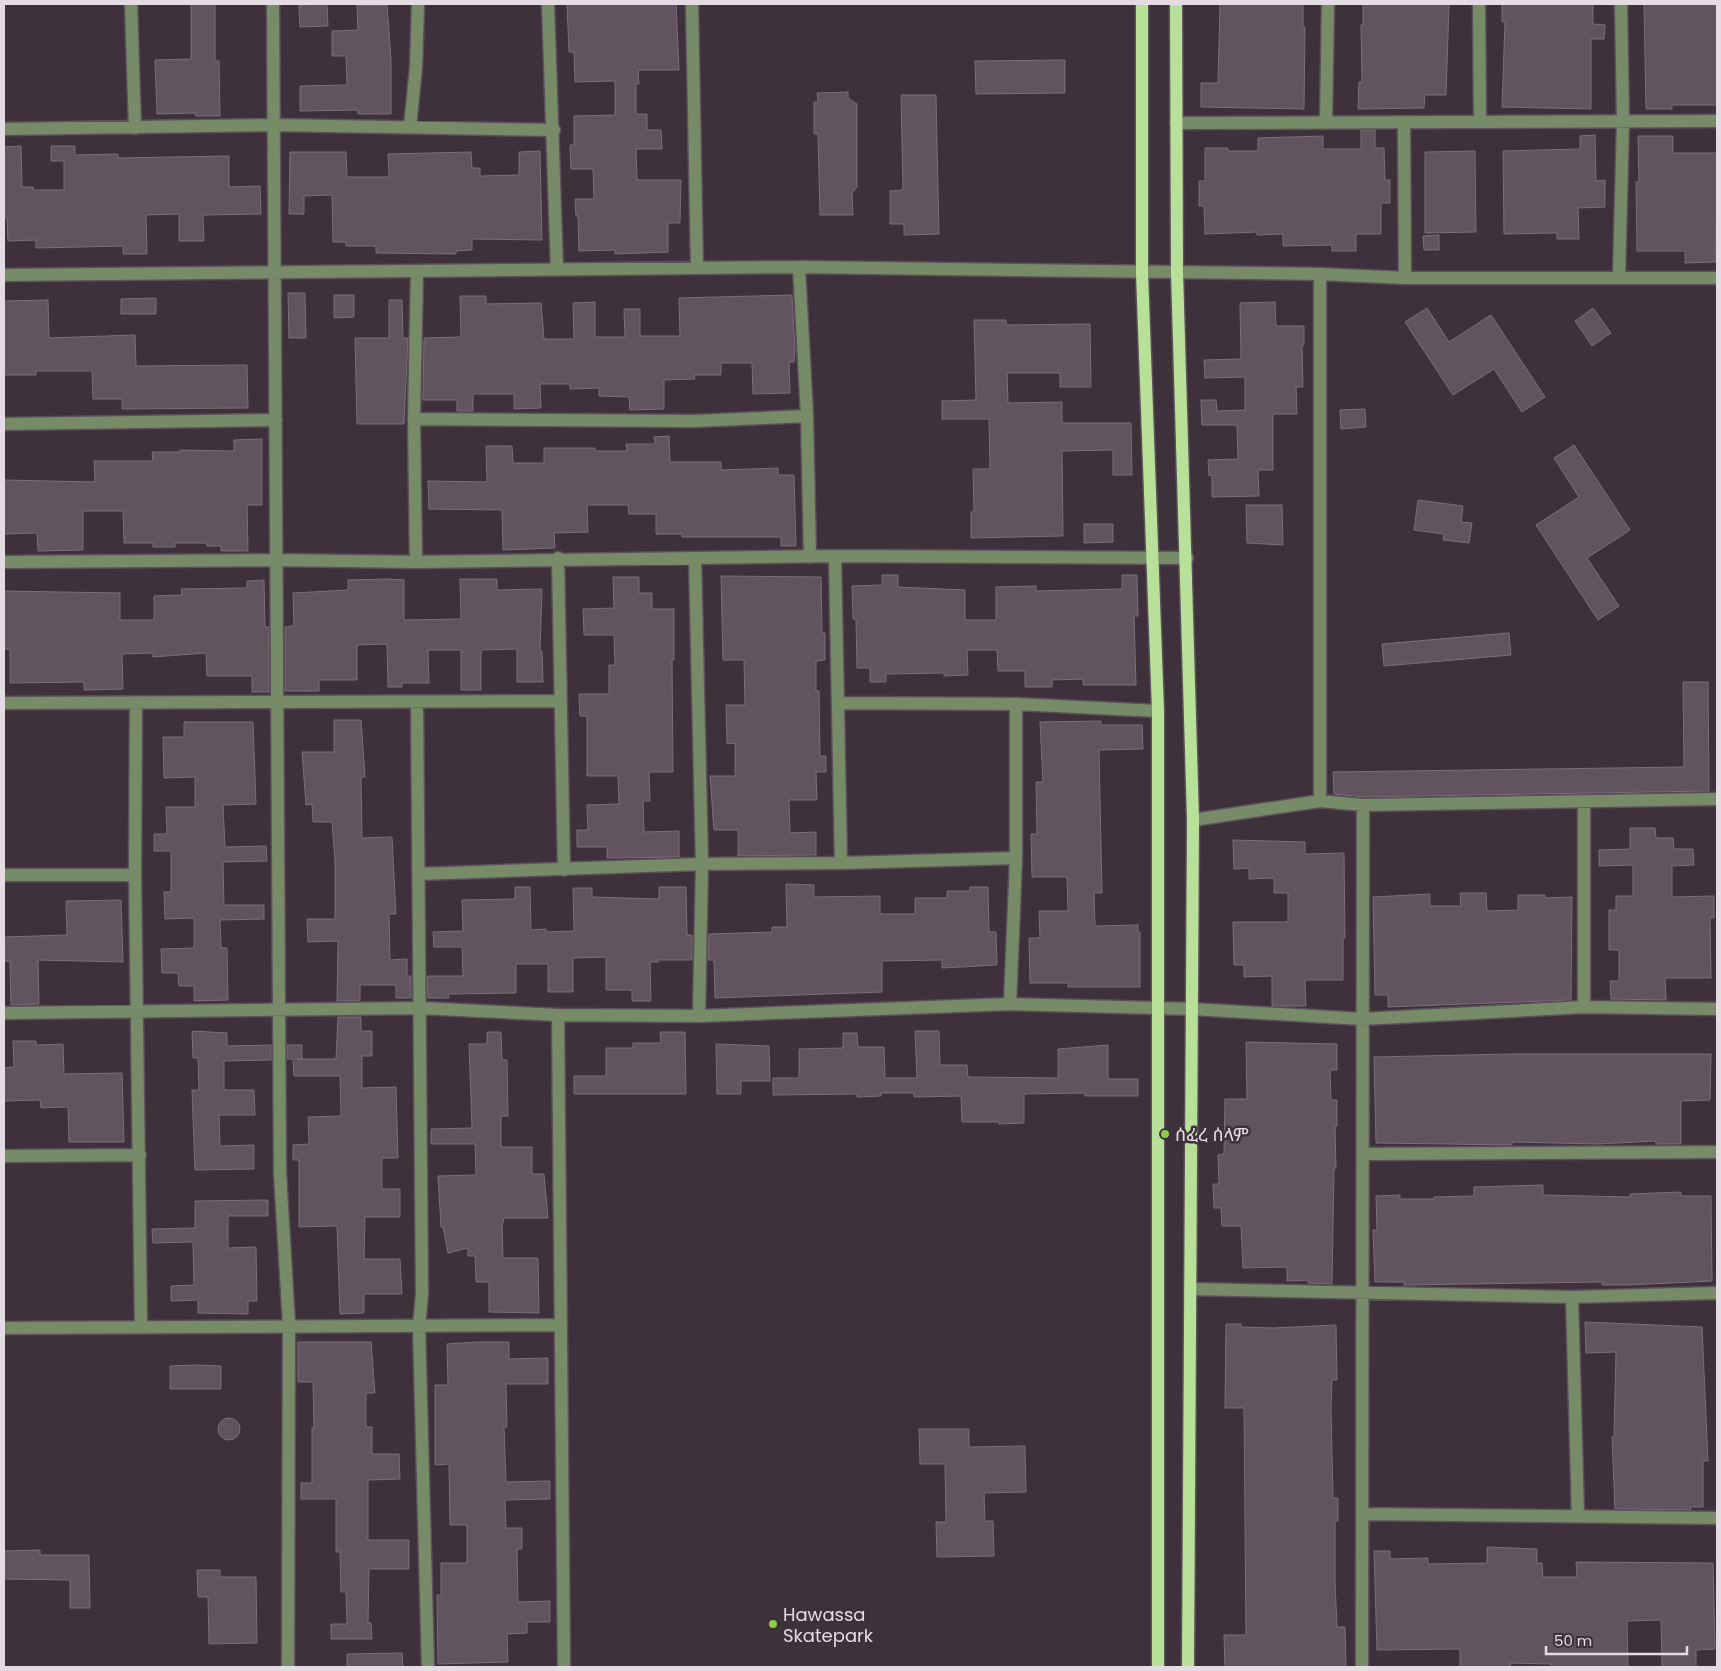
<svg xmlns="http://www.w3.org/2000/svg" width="1721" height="1671" font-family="Poppins,'Noto Sans Ethiopic',sans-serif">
  <rect width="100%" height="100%" fill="#3e313b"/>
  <path fill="#62545f" stroke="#7d6e79" d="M191,4H215V61H219L220,116H196L195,113L157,114L155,60L191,59Z
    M327,4L328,26L300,27L299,5Z
    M567,4H676L679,70H638L639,84H636V114H647V130H661L662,149H636L637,180H681L680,223H668V252L615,254V250L579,251L578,216H576L575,199H594L593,169H571L570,145H574V116L615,115V81L575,82L574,52H569Z
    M1220,4H1303V27H1305L1304,109L1201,107V83H1218Z
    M1363,4H1449L1446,95H1425L1424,108L1358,109L1359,82H1362L1361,25H1363Z
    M1502,4H1593V24L1605,25L1604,39H1591V109L1502,107L1505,22H1502Z
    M1644,4H1717V105H1672V109H1646Z
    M357,5H387L391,60V114H358V110L300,111V86L347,85L346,56H332V31L358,30Z
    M1065,60V93L976,94L975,61Z
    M848,92V98L857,104V187L852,193L853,215H820L818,134H814V102H818L817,93Z
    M901,95H936L939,234L904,235V224H890V191L903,190Z
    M1361,130H1375V148H1384L1385,180H1390V203H1381V234H1356V251H1332V245L1283,246V234L1257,235V232L1205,234L1204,206H1199V181H1205V148H1228V151H1258V138L1323,136V149H1361Z
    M1595,135L1596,181L1605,180V207L1578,208L1579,239H1557V233L1504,234L1503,151L1580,149V136Z
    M1638,136H1673V153H1717L1716,262L1685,263V251H1637L1636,182H1639Z
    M21,146L22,187H33V190H64V161H51V146H75V155L118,154V158L229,156V187L260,186L261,214L203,215L204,241H179V214L146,215L147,254H123V246L36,248V240L8,241L7,219L4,216V147Z
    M540,151L542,240L472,239V250L456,251V254L376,253V246H346V242H333L332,195L304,196V214H289L290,152H346L347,177H389L388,154L471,152L472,168H480V176L519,175V152Z
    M1475,151L1476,232L1425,233V152Z
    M1439,235V250H1424L1423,236Z
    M288,293H305L306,338H289Z
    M334,295H354V317L334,318Z
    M792,295L795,351L794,362H789L790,393L753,394L752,363H721V375H694L695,379L664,380V409L630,410L629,397L599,396V388L570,389V384H540L541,408L514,409V394H473V411H457V400H423L424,338L461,337L460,296H486V304L541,303L544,339H574L573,303L595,302V337H625L624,309H640V336H680L679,298Z
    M156,298V314H121V299Z
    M48,300L49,338L135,335L136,366L247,365L248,408L122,409V399H93L92,371H36V375H4V301Z
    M389,300H402L403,338H408L404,424H357L355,338H389Z
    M1275,302L1276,326H1304V345H1302L1303,387H1296L1297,414H1273V470H1258L1259,496L1212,497V475L1209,476L1208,460L1238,459L1237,425H1202L1201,400H1216L1217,411L1245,410V377L1205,378L1204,360L1241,359L1240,303Z
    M1427,308L1449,342L1491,315L1545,397L1522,412L1494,369L1453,395L1405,322Z
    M1593,308L1611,333L1592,346L1575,321Z
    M974,320H1006V325L1090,324L1091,387H1060V373H1007L1008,403L1062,402V423H1131L1132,475H1113V450L1062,451L1063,536L971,538V512H974L973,469H990L989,419H942V401L976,400Z
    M1365,409L1366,427L1341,429L1340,410Z
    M669,436L670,462H721V470L778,468V475H794L796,546H781V537H682V534H656V514H629L628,505H587L588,532L554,533L555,548L503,550L502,510L429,509L428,481L487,482L486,446H512L513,463H544V448H595V451H627L626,444H655L654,437Z
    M262,439V505H247L248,551H221V546H207L206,543H175V547H153V543H124L123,511H83V550L38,551L37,533L4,534V480L95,482L94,461H153L152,452H180V450L234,451V440Z
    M1574,445L1630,530L1587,558L1619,606L1598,620L1536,525L1579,497L1554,458Z
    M1418,500L1463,506L1461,522L1472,523L1469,543L1443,540L1444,534L1414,530Z
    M1246,505H1282L1283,545L1247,543Z
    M1084,524H1113V542L1084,543Z
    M882,575H898V587L965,590V620H996V587L1036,586V591L1122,589V575H1137L1138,616H1134L1136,685H1083V679L1052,680V687H1025V671H998L997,650H967L968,675L944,676V673L886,674V682H870V668H857L856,619H853L852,586L882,585Z
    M721,576L821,577L822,633H825V660L816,661V691H819L820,756H826V772H816L817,800H789L790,833L816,832V855L738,856V830H714L710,776H735V743L727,744L726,705H745L744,660H723Z
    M613,577H639V593H652V609H674V660H672L673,772H649L650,801H643L644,832L679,831V857L607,858V847H577V830H588L587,805L619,804L618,776H587V716H580L579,694H609V665H615L614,635H584L583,609L614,608Z
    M388,579L404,580V620L461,619L460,579H497V590L542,589L540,651H542L543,682H517V649L481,650V690H461V650H428L429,683H402V687H388L387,644L357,645V680H319V691H285V627L294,626L293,593L348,590V580Z
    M264,580L265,627H269V692H252V676H207L206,653L153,657V653L122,654L123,689L84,690V682L10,683V649H4V591L120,593V620H154V596L182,595L181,589L247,588V581Z
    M1509,633L1511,655L1384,666L1382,644Z
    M1683,682H1708L1709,791L1363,797L1334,794L1333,772L1684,767Z
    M334,720H361L365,777H361L362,838L392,837L396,914H389L390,960L407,959V976H411V998H396V985H360V1001H337L338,941L308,942L307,919H335V861L332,822H313L312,804L306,805L302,752H334Z
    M1101,721V725H1142L1143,749L1099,750L1102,893H1094L1095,926L1138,925V932H1140V987H1068V983H1030L1029,938H1040L1039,911H1068L1067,877H1032L1031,834H1037L1036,782H1043L1040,722Z
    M184,722H253L256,804L223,805L225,847L266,846L267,861L223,862L224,905H264V919L220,920L221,948H227L228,1000L194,1001V986H179L178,973H162L161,949L194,948V918L165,919L164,892H171V851H154V834H167L166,807H195V777L164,778L163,737H184Z
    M1630,828H1655L1656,838H1673L1674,849H1693L1694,865L1672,866V897L1714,896V918H1710L1711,978H1665L1666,1000L1611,999L1610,981H1619V950H1609V910H1616V896H1633V865L1599,866V850L1630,849Z
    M1233,840L1305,842V854L1344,853L1345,938H1343V980H1305L1306,1006H1272V976L1244,977V965H1234L1233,922H1288V893H1274V878L1249,879V868L1234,869Z
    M786,884L814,885V897L880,896V914H915V898H947V891H970V887H988L989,932H996L997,965L942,968V960L882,961V992L715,998L714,960H708L709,934L772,932V927H787Z
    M515,887H530L531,930L546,929V932L574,931L573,888H592V897L659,899V887H686L687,935H692V960H658V962H650L651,1001H632V990H606V957L573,958V992H548V964H516V993L448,994L449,998H428L427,976H463L462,947H434L433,932L463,931L462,900L515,899Z
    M1460,893H1486L1487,911L1518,910V895H1545V898L1572,897L1571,1000L1388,1007V995H1375L1373,897L1430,894V906H1461Z
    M121,900L123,962L38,960L39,1004L11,1005L10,961H4V937L67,935L66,901Z
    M338,1017H361V1031H372V1056H362V1088L396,1087L398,1158H382V1189H400V1217H365L364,1259H400L402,1294H364V1313L340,1314L337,1226L299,1227V1160H293V1145L309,1144L308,1117L341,1116L340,1076H294L293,1059H287V1045H302V1059H297H336Z
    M192,1031L227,1033V1046L271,1045V1060L224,1061V1090H254L255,1115H219L220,1146L254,1145V1169L195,1170L192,1090H199L198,1058H193Z
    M915,1031H939L940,1065H967L968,1077L1058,1078V1049L1108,1045V1079H1138V1096H1085V1093L1024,1094V1123L999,1124V1122H962L961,1096L914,1097V1093H881V1096L857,1097V1094L773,1095V1078H799V1049L843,1048V1033H857L858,1047H884L885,1078H917Z
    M487,1032H501L502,1060H507L508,1116H501V1147H532V1174H544L548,1218H504L502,1227L503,1258H538L539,1313L489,1312V1282H476L475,1256H468V1248L448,1253L443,1227H441L438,1176L476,1175L475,1144H431V1129L472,1128L469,1044H487Z
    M660,1032H685L686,1094H574V1076H606V1048H633V1043H661Z
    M13,1041H36V1045L63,1044L64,1074L122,1073L124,1142H69L68,1107L41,1108L40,1100L4,1101V1068L14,1067Z
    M1246,1042L1337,1044V1070H1330L1331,1100H1337V1126H1335L1336,1168H1334L1332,1284L1308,1283V1280L1287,1281V1267L1243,1268L1241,1226H1222L1221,1208H1214L1213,1184H1219L1218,1155L1224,1154L1225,1099H1247Z
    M716,1044L769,1046L770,1081H741V1094H717Z
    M1511,1054H1711L1710,1100L1681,1101V1144H1656V1141L1598,1144L1512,1142V1145L1376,1143L1374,1057Z
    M1543,1185V1195L1631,1197L1630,1194L1681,1192V1196H1711L1712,1281L1629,1285H1602V1282L1404,1285V1282H1375L1373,1230H1377L1376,1196L1400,1195V1199H1434V1197L1474,1196V1187Z
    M268,1200V1216H228V1248L256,1247L257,1301H248V1314L198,1313V1300L171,1301V1286L194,1285L193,1242L153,1243L152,1229L195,1228V1201Z
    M1585,1322L1702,1327L1708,1461H1703V1507H1690L1691,1510L1615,1509L1612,1437H1614L1616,1352L1586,1353Z
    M1226,1324H1241V1327L1273,1328L1336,1325L1337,1380H1332L1331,1410L1333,1498H1338V1521H1335V1582L1337,1627H1345L1346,1667H1225L1224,1635H1246L1244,1408H1225Z
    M298,1342H371L375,1393H366V1427H372V1454H399L400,1479L368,1480V1540H409V1569H369L368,1623H371L372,1639H331V1624H347L346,1592H341L340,1552H336V1499H301V1483H312V1428H314L313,1382H298Z
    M478,1342H509V1359L548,1358V1384H506L507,1427H504L506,1482L550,1481V1499L505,1500L506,1528H522V1549H517L518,1602L550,1601V1622H527V1633L507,1634L508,1662L438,1664L437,1595H441V1563H467V1525H450L449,1464L435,1465V1385H448L447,1344Z
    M196,1365L221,1366V1389H170V1366Z
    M218 1429a11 11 0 1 1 22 0a11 11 0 1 1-22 0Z
    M919,1429H969V1447L1025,1446L1026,1492L984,1493L985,1521H993L994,1556L937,1557L936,1522H946L945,1464H920Z
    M1487,1547L1537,1549V1563H1542L1543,1577H1577L1576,1562L1713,1563L1715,1649L1696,1650V1667H1662L1661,1620L1627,1621L1628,1667H1551V1664L1510,1663L1511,1667H1460V1649L1377,1650L1374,1551H1390V1559L1428,1558V1564L1487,1563Z
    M40,1550V1555H89L90,1608H70V1580L4,1579V1551Z
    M197,1570H220V1577H256L257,1643L209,1644L208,1597H198Z
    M402,1653L403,1667H347V1654Z"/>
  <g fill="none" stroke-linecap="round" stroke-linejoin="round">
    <defs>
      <path id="minor" d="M131,4L135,128
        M273,4L280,1173L289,1325L288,1667
        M548,4L557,269
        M692,4L697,268
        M1479,4L1480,122
        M1326,121L1328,4
        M1404,122L1405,278
        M1176,123L1717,121
        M410,127L416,67L418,4
        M4,129L275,125L554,130
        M799,267L807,416L810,557
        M4,275L799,267L1320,274L1405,278H1717
        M1619,277L1623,121L1621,4
        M414,419L694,421L807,416
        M4,424L276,420
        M835,556L841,863
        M558,558L564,870
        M695,558L702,864L699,1016
        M4,562L278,560L416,562L835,556L1187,558
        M416,562L414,419L417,271
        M136,702L135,875L141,1326
        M4,703L560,701
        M417,703L422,1294L419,1326L428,1667
        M839,703L1016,704L1158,711
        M1320,801V274
        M1584,803V1007
        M1193,820L1320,801L1363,805L1717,799
        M419,874L702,864L841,863L1016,858
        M4,875H135
        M1010,1004L1016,858V704
        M4,1013L421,1008L558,1015L699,1016L1010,1004L1192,1009L1362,1019L1584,1007L1717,1009
        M558,1015L564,1667
        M1363,1154L1717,1152
        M4,1156L140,1155
        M1190,1289L1572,1297L1717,1293
        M1572,1297L1578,1516
        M4,1328L560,1325
        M1362,1514L1717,1518
        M1362,1667L1363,805"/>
      <path id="major" d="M1142,4V273L1158,711V1667
        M1176,4L1177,272L1193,820L1188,1667"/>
    </defs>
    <use href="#minor" stroke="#5c5059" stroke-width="15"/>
    <use href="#major" stroke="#5c5059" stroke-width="15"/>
    <use href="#minor" stroke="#778b69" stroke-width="12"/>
    <use href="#major" stroke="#b8e098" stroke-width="12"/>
  </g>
  <g fill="#8bce46" stroke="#3e313b" stroke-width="2">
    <circle cx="1165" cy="1134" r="5"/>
    <circle cx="773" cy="1624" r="5"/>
  </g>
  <g text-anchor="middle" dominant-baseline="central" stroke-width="5" stroke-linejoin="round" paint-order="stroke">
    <g font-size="18" fill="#e4dce2" stroke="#3e313b" text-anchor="start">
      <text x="1175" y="1134">ሰፈረ ሰላም</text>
      <text x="783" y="1614">Hawassa<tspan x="783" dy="21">Skatepark</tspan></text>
    </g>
  </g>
  <rect width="1721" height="1671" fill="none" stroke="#e4dce2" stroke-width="10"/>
  <path d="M1546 1646v8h141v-8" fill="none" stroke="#e4dce2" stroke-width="2.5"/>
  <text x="1554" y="1646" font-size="15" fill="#e4dce2" stroke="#3e313b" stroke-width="4" paint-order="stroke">50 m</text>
</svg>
